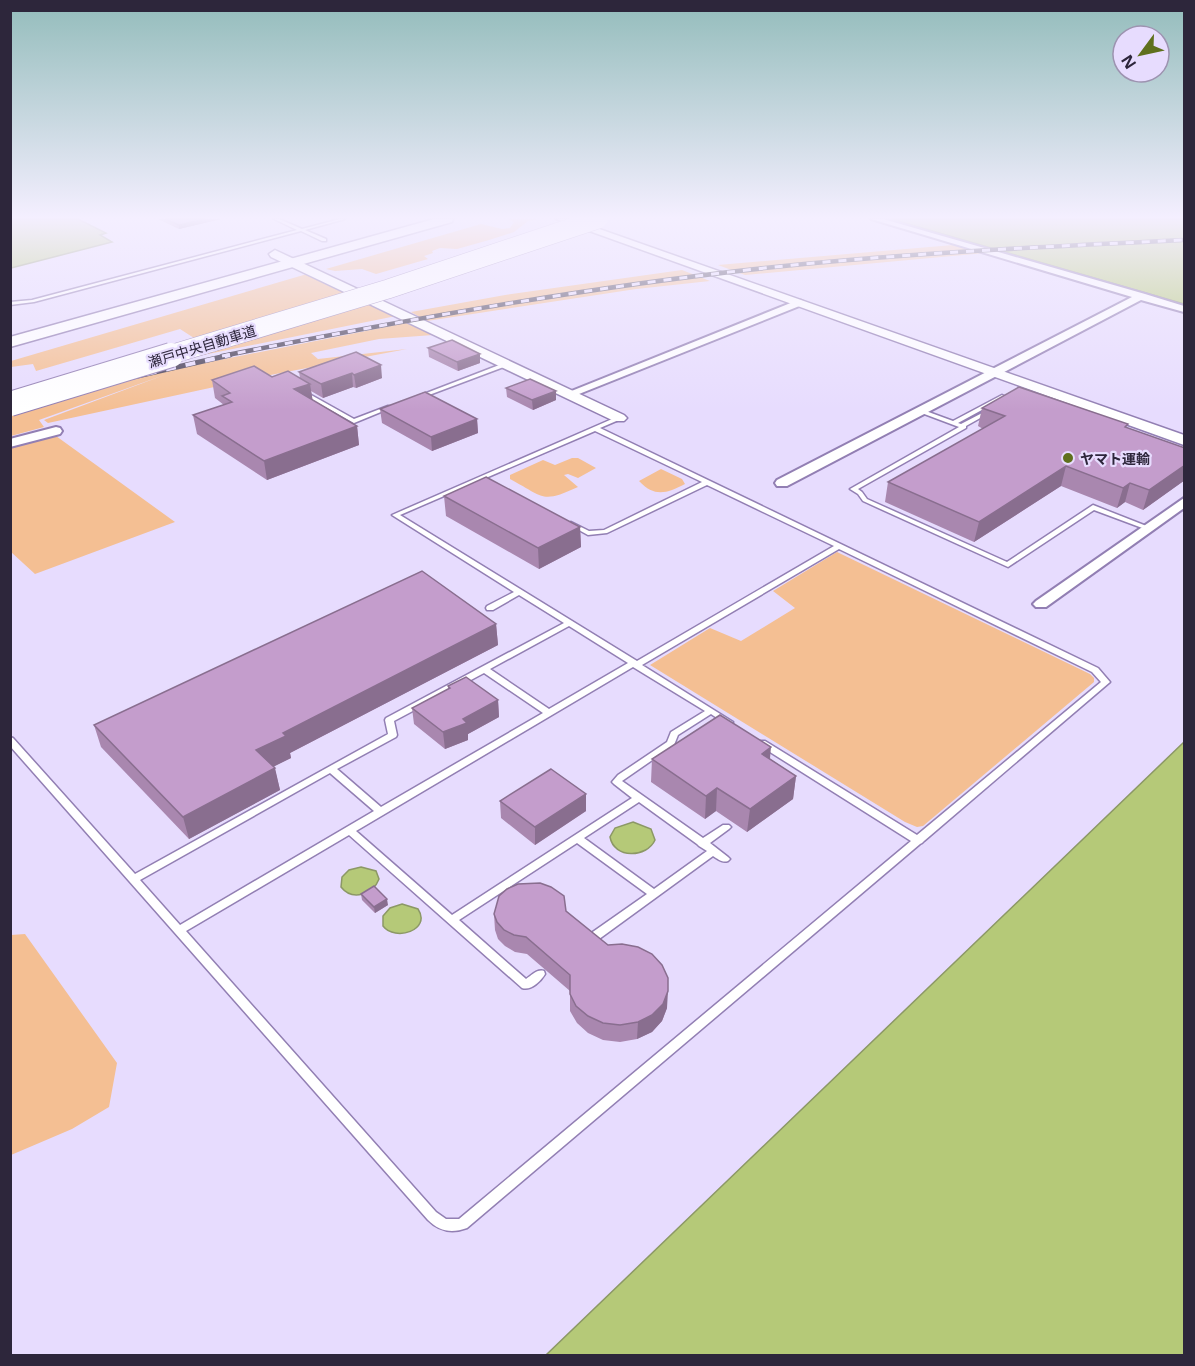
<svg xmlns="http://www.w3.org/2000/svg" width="1195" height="1366" font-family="'Open Sans','Noto Sans JP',sans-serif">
  <rect width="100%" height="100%" fill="#e7dcfe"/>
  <path fill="#f4bf93" d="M508,219H538L528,221L514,232L489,240L457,249L440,248L432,251L433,253L424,256L428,259L376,274L362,269L335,271L326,269L481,224L502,229L510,228L514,222Z
    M953,245L985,253L745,275L718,265Z
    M682,270L710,281L636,289L427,321L411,312L505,295Z
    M307,274L396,316L139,368L208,347L180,329L36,371L33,364L11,367V361Z
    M406,323L433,335L379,339L311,353L318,359L407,349L265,376L48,423L44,420L167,374L39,420L44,427L11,436V409L32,403L184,367Z
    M56,436L175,522L35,574L11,552V448Z
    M572,458H578L596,468L578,478L568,474L564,475L578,487C541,504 544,497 510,479V475L543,460L555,465Z
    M661,469L682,479L685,484C667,493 655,498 639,481Z
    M837,552L1090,674L1094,678V682L923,826L917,827L905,822L650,665L710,628L741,641L795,608L773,591Z
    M25,934L117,1063L109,1107L72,1129L11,1155V935Z"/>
  <path fill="#b5c978" stroke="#8c9866" stroke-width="1.5" d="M11,219H78L106,233L100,235L112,242L11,268Z
    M891,219H1184V304Z
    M1184,742V1355H546Z
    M633,822L651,829L655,840C647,858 614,859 610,837L615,828Z
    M361,867L376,871L379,879C373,895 352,901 341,887L342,877L349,870Z
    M402,904L418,909C432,930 395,942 383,926V916L390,908Z"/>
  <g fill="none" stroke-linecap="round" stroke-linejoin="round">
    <defs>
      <path id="service" d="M274,219H279L302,229L340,219H345L305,230L326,239V241H322L301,231L34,302L10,305V302L32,300L297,230Z
        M507,362L510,364L509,365L421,398L416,397Z
        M304,391L354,419L388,406L393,407L354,423L302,394V392Z
        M1002,395L1013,401L1010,403L1002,399L958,423L961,424L986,411L991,412L966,426V428L858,489L862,492L867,499L1007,562L1093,505L1149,527V529H1145L1094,510L1008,567L863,501L858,494L850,489L959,427L919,412V410H923L953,421Z
        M619,416L622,418L621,419L600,428L1098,668L1110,682L924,841L922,843L920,844L467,1228C451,1234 439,1231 428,1220L10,746V737L13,738L135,874L388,734L385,720L386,718L564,623L519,595L493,610H487L486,608L487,606L514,592L392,515ZM595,431L702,482L604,530L589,531L571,522L568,524L588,535L607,533L707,485L834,546L637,661L400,515ZM839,549L1092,672L1101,682L917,835L765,741H759L758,743L759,745L911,841L459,1219H446L436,1212L186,931L349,835L522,988C531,991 541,981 545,974L544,971C537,969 532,975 526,979L459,920L577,843L647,894L587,936L586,939L587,942L591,943L595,942L713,856C718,859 722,863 728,861L730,859L728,857L710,843L729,829L731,827L729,825H723L703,838L622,781L674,745L678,735L711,714L726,724H732L733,722L642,665ZM569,626L628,663L549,709L490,669ZM633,667L705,711L671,732L667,742L618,775L612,782L614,784L632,798L452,915L356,831ZM484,673L543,713L381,807L337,769L396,737L397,735L394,721ZM330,773L374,811L180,925L140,880ZM639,802L697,844L699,846L707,851L654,889L584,838Z"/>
      <path id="minor" d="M871,219H883L1145,294L1184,306V312L1141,300L787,486H777L775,483L777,480L1132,297Z
        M798,300L802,301V305L574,396L570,398L564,394Z
        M56,427L60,428L62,431L60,434L10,447V439Z
        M1184,498V508L1046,607H1036L1033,604L1036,601Z"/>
      <path id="tertiary" d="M556,219H571L1184,435V445Z
        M275,250L624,415L627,418L624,421H614L271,257L269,254Z"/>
      <path id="secondary" d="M434,219H453L452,222L10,347V337Z"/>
    </defs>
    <use href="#service" stroke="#927fb3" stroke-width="3"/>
    <use href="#minor" stroke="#927fb3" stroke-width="4"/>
    <use href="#tertiary" stroke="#927fb3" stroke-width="3"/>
    <use href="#secondary" stroke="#927fb3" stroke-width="3"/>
    <use href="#service" fill="#fff" fill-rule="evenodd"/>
    <use href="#minor" fill="#fff" fill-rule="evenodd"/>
    <use href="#tertiary" fill="#fff" fill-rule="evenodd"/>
    <use href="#secondary" fill="#fff" fill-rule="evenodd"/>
    <defs>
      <path id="rail-far1" d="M222,356C415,318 609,283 804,264C931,252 1057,246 1184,240"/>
      <path id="rail" d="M10,405L230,355"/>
    </defs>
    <use href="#rail-far1" stroke="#484057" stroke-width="4.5"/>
    <use href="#rail" stroke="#484057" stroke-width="5"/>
    <use href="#rail-far1" stroke="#e7dcfe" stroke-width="3" stroke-dasharray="8" stroke-linecap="butt"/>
    <use href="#rail" stroke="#e7dcfe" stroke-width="4" stroke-dasharray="10" stroke-linecap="butt"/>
    <defs>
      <path id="motorway-bridge-far1" d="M166,356L388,289L598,219"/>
      <path id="motorway-bridge" d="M10,404L171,355"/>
    </defs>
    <use href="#motorway-bridge-far1" stroke="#927fb3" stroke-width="20" stroke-linecap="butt"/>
    <use href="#motorway-bridge" stroke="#927fb3" stroke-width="26" stroke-linecap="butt"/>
    <use href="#motorway-bridge-far1" stroke="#fff" stroke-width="19"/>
    <use href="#motorway-bridge" stroke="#fff" stroke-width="24"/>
  </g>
  <path fill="#a987af" d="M158,219H221L179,229Z
    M428,348L480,354V363L458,371L429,357Z
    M356,352L382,378L356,388L353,387L323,398L311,391L312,400L357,426L359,445L267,480L197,434L193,415L224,405L215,398L212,380L272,377L300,378L299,372Z
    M506,388L556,391V400L533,410L507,397Z
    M982,408L1127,428L1185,448V480L1143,510L1125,502L1117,508L1061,486L974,542L885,502L888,482L983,429L978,426Z
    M380,409L477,419L478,433L432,451L382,423Z
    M444,496L580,527L581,547L539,569L446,516Z
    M496,624L498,645L290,753L291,758L274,766L280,790L189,839L101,747L94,725Z
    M448,686L498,700L499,717L468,734V740L445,749L414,724L412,708L448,689Z
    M652,759H770L796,776L793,799L747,832L716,811L705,819L651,782Z
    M500,801L586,811L535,845L501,818Z
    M361,894L388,905L375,913L362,900Z
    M566,911L667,1008L662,1021L652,1032L637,1039L620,1042L603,1040L588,1033L577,1023L570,1011V991L527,954L515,952L505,946L498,939L495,930L494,914Z"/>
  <path fill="#896e8f" d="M205,219H221L179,229V225Z
    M480,354V363L458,371L457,362Z
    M381,365L382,378L356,388L354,375Z
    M352,373L353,387L323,398L321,384Z
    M310,384L313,402L294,389Z
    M556,391V400L533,410L532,400Z
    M477,419L478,433L432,451L431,437Z
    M357,426L359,445L267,480L264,461Z
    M1185,465V480L1143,510L1149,490Z
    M1066,466L1061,486L974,542L979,522Z
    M1130,483L1125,502L1117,508L1123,488Z
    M580,527L581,547L539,569L538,548Z
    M496,624L498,645L290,753L291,758L261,773L256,750L283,733Z
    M498,700L499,717L468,734V740L445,749L443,732L463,719Z
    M771,747L769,770L762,754Z
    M275,768L280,790L189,839L183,817Z
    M796,776L793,799L747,832L750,809Z
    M717,788L716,811L705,819L706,796Z
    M586,794V811L535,845V827Z
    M387,899L388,905L375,913L374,907Z
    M668,991L667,1008L662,1021L652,1032L637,1039L638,1022Z"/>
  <path fill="#c49dcc" stroke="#896e8f" stroke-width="1.5" d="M165,219H205L179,225Z
    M452,340L480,354L457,362L428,348Z
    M356,352L381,365L354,375L352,373L321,384L299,372Z
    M254,366L272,377L288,371L310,384L294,389L357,426L264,461L193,415L232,402L222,396L230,393L212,380Z
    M530,379L556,391L532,400L506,388Z
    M1019,387L1128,424L1125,427L1185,448V465L1149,490L1130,483L1123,488L1066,466L979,522L888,482L1005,416L982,408Z
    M425,392L477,419L431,437L380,409Z
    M486,477L580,527L538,548L444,496Z
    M422,571L496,624L283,733L286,736L256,750L275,768L183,817L94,725Z
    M466,677L498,700L463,719L467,723L443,732L412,708L450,688L448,686Z
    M720,715L771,747L762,754L796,776L750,809L717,788L706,796L652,759Z
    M551,769L586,794L535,827L500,801Z
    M540,883L551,887L564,896L566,911L608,945L622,944L638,947L652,954L662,965L668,978V991L663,1004L652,1015L638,1022L620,1025L603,1023L588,1016L576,1006L570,994V975L526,937L514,935L504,930L497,922L494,914L499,896L507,889L518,884Z
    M374,886L387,899L374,907L361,894Z"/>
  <linearGradient id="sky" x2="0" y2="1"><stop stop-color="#93bcbb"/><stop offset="0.53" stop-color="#f4efff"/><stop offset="1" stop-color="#f4efff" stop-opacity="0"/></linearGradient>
  <rect width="1195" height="410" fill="url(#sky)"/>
  <circle fill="#5f701d" stroke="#e7dcfe" stroke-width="2" cx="1068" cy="458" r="6"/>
  <g text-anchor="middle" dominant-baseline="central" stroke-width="4.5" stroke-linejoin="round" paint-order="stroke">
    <g font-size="14" fill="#2d263b" stroke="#e7dcfe">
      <text transform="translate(202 346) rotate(-17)">瀬戸中央自動車道</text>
    </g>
    <g font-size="14" font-weight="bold" fill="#2d263b" stroke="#e7dcfe" text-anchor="start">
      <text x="1080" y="458">ヤマト運輸</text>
    </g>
  </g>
  <rect width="1195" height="1366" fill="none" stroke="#2d263b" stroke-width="24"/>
  <g transform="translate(1141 54) rotate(237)"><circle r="28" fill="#e7dcfe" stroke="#9d93b0" stroke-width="1.5"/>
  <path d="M0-4.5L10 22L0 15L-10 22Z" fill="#5f701d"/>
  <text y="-9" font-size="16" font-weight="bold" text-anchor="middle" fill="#2d263b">N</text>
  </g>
</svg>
